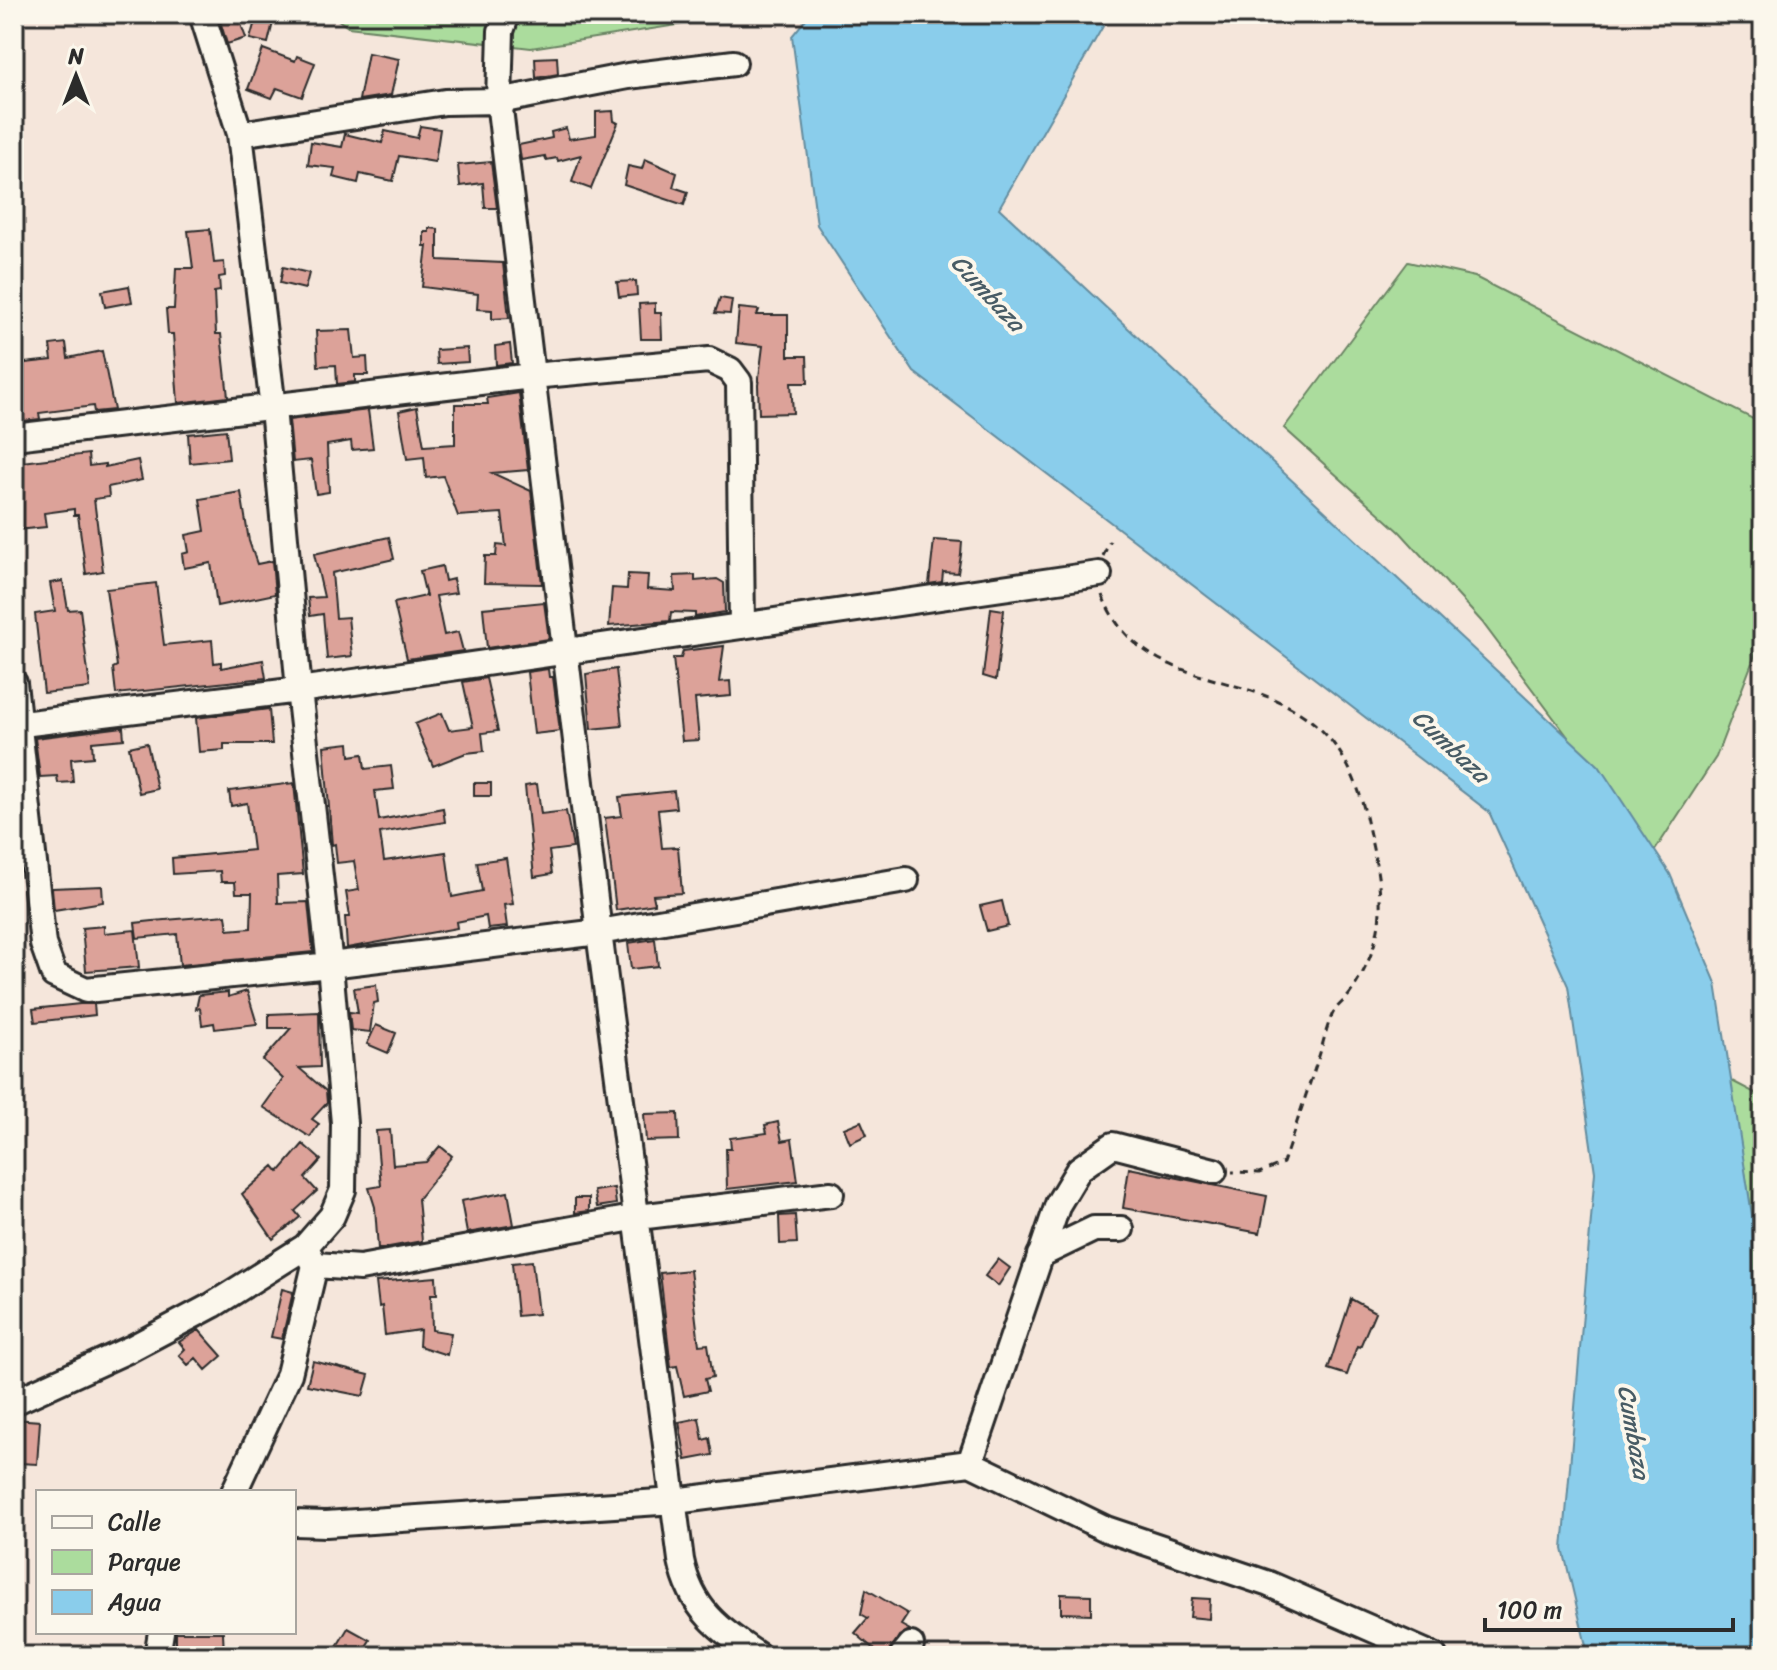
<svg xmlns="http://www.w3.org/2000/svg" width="1777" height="1670" font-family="Sriracha,sans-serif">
  <rect width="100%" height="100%" fill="#f5e6db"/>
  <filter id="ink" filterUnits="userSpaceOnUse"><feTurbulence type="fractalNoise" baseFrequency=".0125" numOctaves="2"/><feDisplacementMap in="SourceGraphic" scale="16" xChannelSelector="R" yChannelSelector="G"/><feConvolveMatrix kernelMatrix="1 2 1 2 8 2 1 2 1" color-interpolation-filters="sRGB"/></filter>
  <g filter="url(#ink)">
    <path fill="#abdc9d" stroke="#6b8464" stroke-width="2" d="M330,14H747L531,48L348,27Z
      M1408,262L1475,277L1763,424V634L1716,757L1654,852L1482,622L1400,532L1284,428Z
      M1730,1080L1763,1097V1403L1756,1402L1752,1215Z"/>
    <path fill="#8acdeb" stroke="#648c9e" stroke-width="2" d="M810,14H1110L999,208L1599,766L1670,874L1716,983L1752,1215L1756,1402L1751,1486L1763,1511V1656H1596L1587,1650L1563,1549L1595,1172L1568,986L1489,812L914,372L817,225L792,36Z"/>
    <path fill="#dca299" stroke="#2b2b2b" stroke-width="2" d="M218,14H237L246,38L227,44Z
      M257,14H275L268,43L250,39Z
      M263,49L295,61L297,56L315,63L302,97L277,88L272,98L248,89Z
      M368,53L399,59L391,95L359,100Z
      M557,57L558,74L536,78L535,58Z
      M613,111L614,121L618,123L591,189L572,182L581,155L558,161L557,158L546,160L545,156L521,160L519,145L552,138L551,132L566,128L569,139L596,135V112Z
      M420,126L440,129L435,162L399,156L393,181L360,174L358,183L333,177L335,168L308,165L311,142L342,147L345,134L382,143L385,131L417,138Z
      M645,159L677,173L673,187L688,192L684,205L624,185L628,166L642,169Z
      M491,162L497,208H485L483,183L460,186L458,165Z
      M429,228L438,229V260L503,263L509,318L492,319V310L477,309L478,294L422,287L427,246H424V232H429Z
      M210,229L214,263L224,262L225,276L219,277L220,291L214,292L216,334H221L228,397L178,403L173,334H168L166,309H174L176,268H193L188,231Z
      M283,267L309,273L305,289L280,283Z
      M636,281L637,295L619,297L617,282Z
      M129,286L132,302L105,307L102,291Z
      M720,298L732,300L730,314L715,313Z
      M655,303V313H661L662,339H641L639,304Z
      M739,308L759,310L757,315H788V356H807L808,383H791L793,413L759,414L758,385L763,346L736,343Z
      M351,330L354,358L367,357L368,375H355V382L337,384L336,365L318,366L316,331Z
      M66,343L68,358L102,351L114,410L94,412L93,406L39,413L40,419L14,422L16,364L52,360L50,345Z
      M510,344L512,363L496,365L495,346Z
      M467,348L468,362L437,364L436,350Z
      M519,393L528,470L492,473L531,491L542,584L484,583L485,556H496L497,545L506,546L502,513L458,516L443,476L426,478L424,457L407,459L399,411L417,407L424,446L455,444V404H488L487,398Z
      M368,410L373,448L352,450L351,441L327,445L329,492L316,494L311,460L293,462L289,420Z
      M226,430L229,459L190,463L188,434Z
      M88,454L89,466L105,464V467L138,460L142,480L108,487L109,497L94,499L103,571L86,574L78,515H74V509L44,513L46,527L17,530L14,463Z
      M241,492L249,541L257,564L272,561L275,594L217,606L211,563L184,568L182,554L189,552L186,535L205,531L200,499Z
      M389,537L394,559L332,573L336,618L348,617L352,656L327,659L323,614L310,616L308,598L324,597L314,554Z
      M934,540L962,542L961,555L958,573L943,572L942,582L929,584Z
      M442,566L445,581L453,579L456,593L436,596L444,635L458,632L463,651L407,659L394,603L426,596L420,571Z
      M628,574L648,575L647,589L675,591L674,576L695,575V581L717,579L724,583L725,612L695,617V613L671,612L670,621L609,626L612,588L627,589Z
      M63,581L68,610L80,609L90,688L44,693L35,614L55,611L50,583Z
      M156,583L164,645L212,640L214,663L221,662V668L263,660L266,678L116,694L113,668L117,666L106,589Z
      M544,602L549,639L487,648L483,608Z
      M991,608L1004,610L996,680L983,676Z
      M724,646L719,682L730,681L731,696L695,699L699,740L682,741L673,658H681L683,651Z
      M548,669L549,677H553L560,731L534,734L527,672Z
      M616,669L622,726L591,729L586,674Z
      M486,678L498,731L482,733L484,751L466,753L433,766L415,724L442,713L449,730L473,727L463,682Z
      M269,709L272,744H224V750L199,752L196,718Z
      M123,727L124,739L92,742L93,757L71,759L73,782L58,783L57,776L40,777L35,738Z
      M147,743L157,789L139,793L129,747Z
      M349,743L350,756L363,754L365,769L391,766L394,789L375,791L379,820L443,808L445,822L380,833L384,861L446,852L452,897L482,891L477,862L506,858L513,904L504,905L507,927L488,929L486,916L456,922L457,928L347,948L345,917H350L346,892L359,890L354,861L337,863L335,844L332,845L324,746Z
      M294,783L303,874L277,876L278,903L308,902L313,952L180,965L177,934L137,938L135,923L153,921L226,915L228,930L251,928L252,893H236L235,882H221L220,871L173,874L172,858L253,850L247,803L231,806L229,791Z
      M474,783H491V796H474Z
      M537,784L541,814L566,811L573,848L549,851L552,874L534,877L525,786Z
      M674,791L676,808L658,810L662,848L678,847L682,893L653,895L655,904L616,910L605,818L622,816L619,797Z
      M102,886L103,902L54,910L52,888Z
      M1002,901L1008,926L987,931L980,906Z
      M104,926V933L135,930L139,967L86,971L82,928Z
      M655,939L658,966L631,969L628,943Z
      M376,985L378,1002L374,1003L370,1032L351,1030L349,1012L358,1013L354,988Z
      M247,991L257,1024L215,1029L214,1023L202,1025L200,1008L196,1009L199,995L228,992V997Z
      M80,1004H94L95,1015L35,1022L33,1009Z
      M319,1012L320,1067L299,1068L326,1091L327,1103L312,1119L319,1124L310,1137L263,1107L283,1079L263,1060L291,1028H269V1014Z
      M376,1025L396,1033L388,1053L367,1044Z
      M678,1113L679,1140L646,1141L644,1114Z
      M861,1121L867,1135L850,1143L844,1128Z
      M778,1122L782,1141L792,1139L798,1181L727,1189L726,1149H731L730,1138L767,1133L765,1125Z
      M390,1130L393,1165L426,1162L440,1146L452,1156L418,1199L422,1241L378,1249L375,1207L369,1188L381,1186L376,1131Z
      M303,1144L321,1160L305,1178L317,1191L295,1211L300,1217L273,1239L242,1194L274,1166L279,1172Z
      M1129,1168L1267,1196L1260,1233L1123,1208Z
      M614,1188L616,1204L597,1207L594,1191Z
      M508,1192L514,1225L467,1233L461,1201Z
      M575,1198H589V1211L575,1213Z
      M795,1215L797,1243L780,1244L779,1216Z
      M998,1259L1010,1268L998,1286L985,1276Z
      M532,1261L538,1314L517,1316L512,1263Z
      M690,1270L699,1345L708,1344L713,1377L705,1379L708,1391L684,1396L677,1366L671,1367L660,1273Z
      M436,1277L437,1294H431L432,1330L451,1333L447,1355L419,1346L420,1330L385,1335L382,1306L379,1307L376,1282Z
      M282,1289L293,1292L282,1339L271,1337Z
      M1351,1299L1375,1312L1360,1347L1357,1346L1347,1375L1328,1369Z
      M199,1330L222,1356L206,1370L196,1358L188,1365L179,1355L185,1349L179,1342Z
      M313,1361L369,1375L363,1396L307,1385Z
      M699,1418L703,1440L710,1438L713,1455L686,1460L679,1422Z
      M14,1419L40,1421L37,1464L19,1463L20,1454H14Z
      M866,1589L908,1614L901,1625L910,1630L899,1636L887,1656H882L855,1633L868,1618L861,1614Z
      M1061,1594L1091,1595V1614L1061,1613Z
      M1192,1598L1210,1599L1209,1619L1190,1617Z
      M348,1628L370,1640L360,1656H331Z
      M176,1632H223L224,1656H176Z"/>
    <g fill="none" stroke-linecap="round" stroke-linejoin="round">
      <defs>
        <path id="minor" d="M507,14L501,31L499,101L599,932L681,1560C691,1610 719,1629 759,1656
          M240,134L445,102L499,101L628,76L734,63
          M14,437L532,376L709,360L730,370L739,382L742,626
          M14,683L43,944L54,975L86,990L330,965L599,932L906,880
          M14,725L299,690L273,408L240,134L202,14
          M1040,1255L1094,1229H1121
          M315,1265L360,1268L638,1217L831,1194
          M14,1402L130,1349L213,1305L305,1247L332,1216L343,1190L344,1123L330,965L299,690L1099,574
          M970,1463L1058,1204L1079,1169L1113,1145L1214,1171
          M234,1492L289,1374L315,1265L308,1252
          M294,1523L326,1524L675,1501L970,1463L1106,1529L1269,1584L1434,1656
          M157,1656L161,1632
          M902,1656L911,1645"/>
      </defs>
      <use href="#minor" stroke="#2b2b2b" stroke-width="30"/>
      <path stroke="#2b2b2b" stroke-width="3" stroke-dasharray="8 6" stroke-linecap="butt" d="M1103,556L1110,541
        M1102,595C1155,728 1329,631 1368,826C1376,862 1385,898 1377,934C1372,956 1362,977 1349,995C1344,1001 1337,1006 1333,1013C1326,1027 1323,1045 1318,1059C1306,1094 1295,1129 1283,1163L1259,1173L1232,1172"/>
      <use href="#minor" stroke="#fbf7ec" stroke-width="24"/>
    </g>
  </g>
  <g text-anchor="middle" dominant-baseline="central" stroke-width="8" stroke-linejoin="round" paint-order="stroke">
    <g font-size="24" font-style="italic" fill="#485c65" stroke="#fbf7ec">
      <text transform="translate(988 293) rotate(47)">Cumbaza</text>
      <text transform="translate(1451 746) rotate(43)">Cumbaza</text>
      <text transform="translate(1634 1432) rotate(80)">Cumbaza</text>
    </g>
  </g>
  <rect width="1777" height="1670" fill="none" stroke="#fbf7ec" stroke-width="48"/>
  <rect x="24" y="24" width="1729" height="1622" fill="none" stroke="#2b2b2b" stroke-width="3" filter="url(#ink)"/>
  <rect x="36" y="1490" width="260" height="144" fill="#fbf7ec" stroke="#a8a59f" stroke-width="2"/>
  <rect x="52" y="1516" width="40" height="12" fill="#fbf7ec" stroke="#a8a59f" stroke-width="2"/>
  <text x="108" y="1530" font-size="24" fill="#2b2b2b">Calle</text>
  <rect x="52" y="1550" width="40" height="24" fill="#abdc9d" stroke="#a8a59f" stroke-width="2"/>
  <text x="108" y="1570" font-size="24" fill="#2b2b2b">Parque</text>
  <rect x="52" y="1590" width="40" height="24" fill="#8acdeb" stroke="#a8a59f" stroke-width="2"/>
  <text x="108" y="1610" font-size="24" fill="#2b2b2b">Agua</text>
  <g transform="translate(76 76)" stroke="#fbf7ec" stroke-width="6" paint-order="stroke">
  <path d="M0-6L14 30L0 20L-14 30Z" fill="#2b2b2b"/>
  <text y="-12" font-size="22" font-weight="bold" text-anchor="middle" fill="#2b2b2b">N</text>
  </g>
  <path d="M1485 1618v12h248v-12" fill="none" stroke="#2b2b2b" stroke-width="4"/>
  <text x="1497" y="1618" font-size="24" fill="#2b2b2b" stroke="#fbf7ec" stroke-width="6" paint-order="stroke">100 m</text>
</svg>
